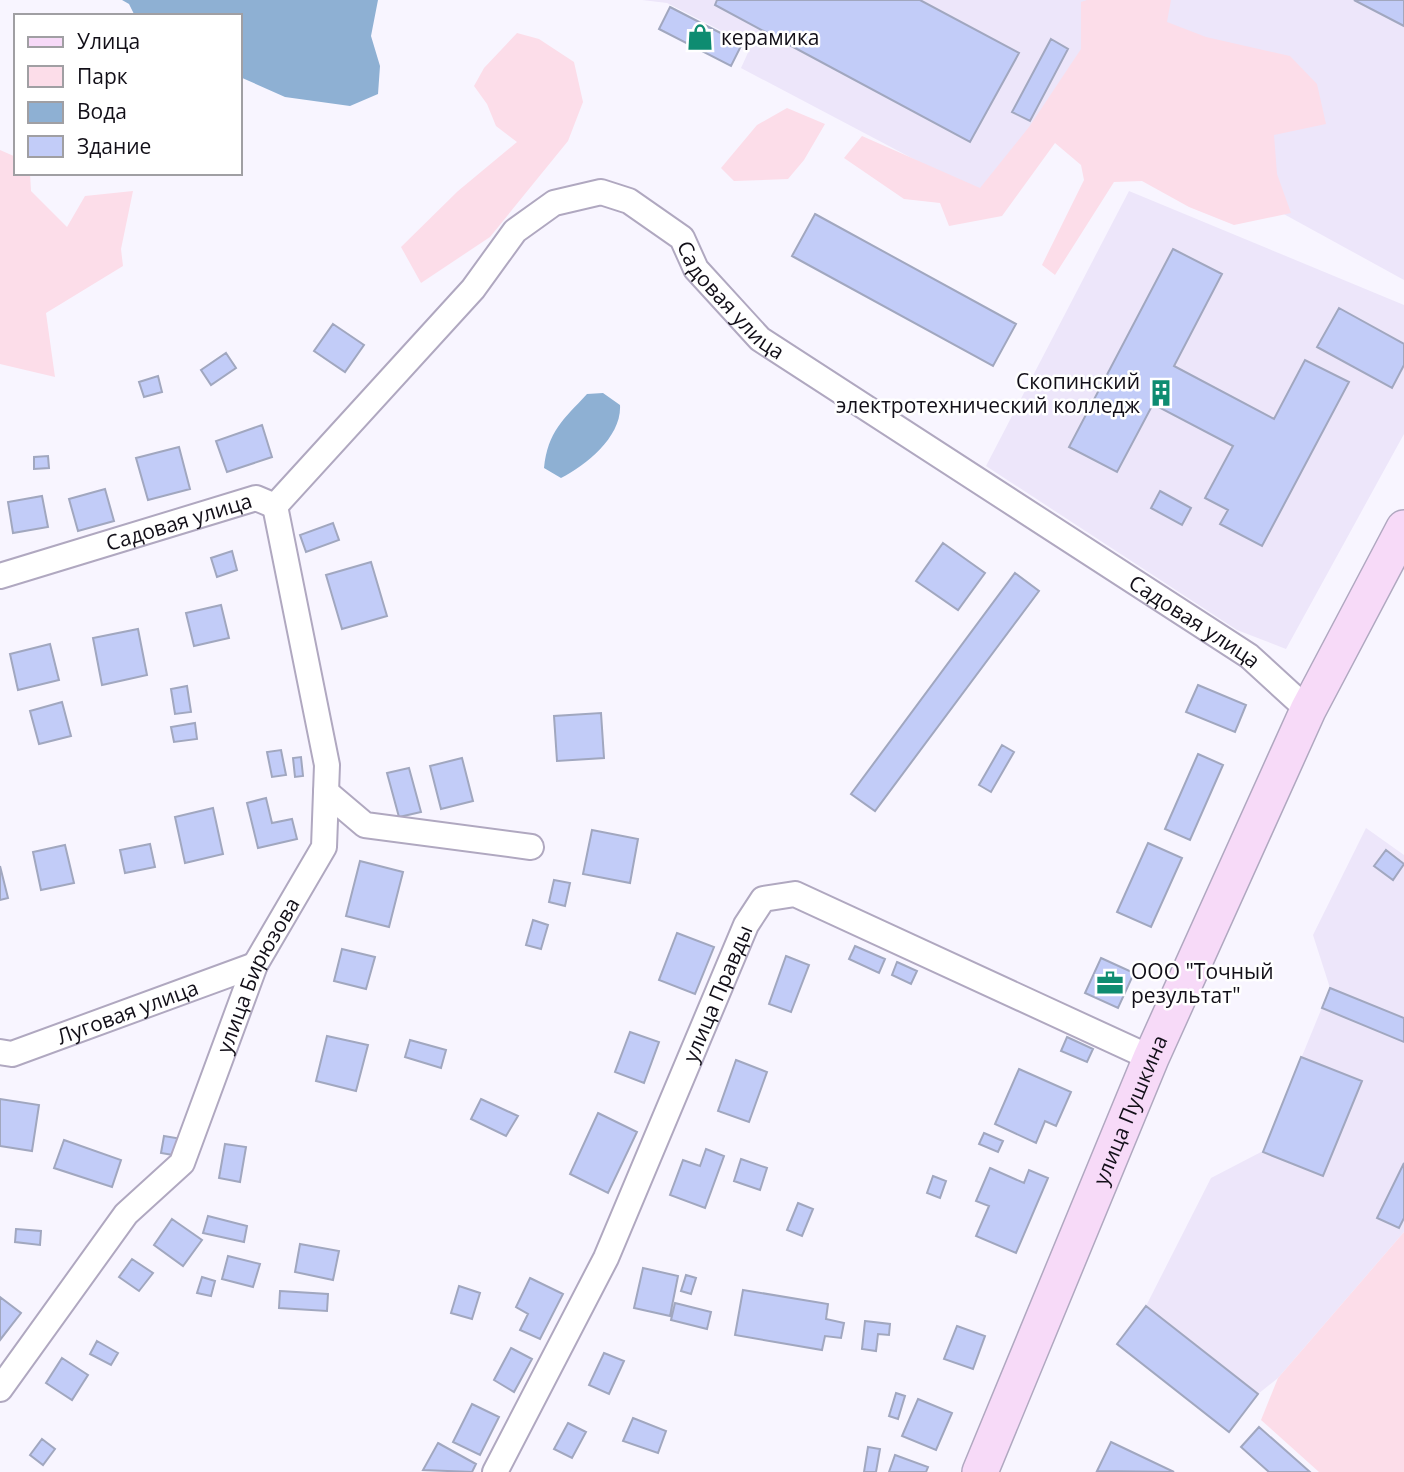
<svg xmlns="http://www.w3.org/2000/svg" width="1404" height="1472" font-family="'Open Sans',sans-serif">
  <rect width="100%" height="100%" fill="#f8f5ff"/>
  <path fill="#ede6fa" d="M642,0H1404V280L1058,90L995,202L741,68L751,46L667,3Z
    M1129,191L1404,305V434L1286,649L1237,630L986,466Z
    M1366,828L1404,855V1232L1278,1378L1258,1394L1146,1306L1211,1178L1263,1151L1330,988L1313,935Z"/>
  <path fill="#fcdde9" d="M1087,0H1171L1167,22L1206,37L1290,56L1317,84L1326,124L1274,135L1277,174L1291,213L1234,225L1189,207L1142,181L1114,182L1055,275L1042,265L1084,180L1081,165L1055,143L1002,216L949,226L940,203L904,199L844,158L862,136L980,188L1029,127L1081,49V2Z
    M517,33L539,39L574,62L583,102L568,141L490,237L421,283L401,247L458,191L517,142L496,126L487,104L474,86L484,68Z
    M787,108L825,124L804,160L788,179L734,181L721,168L757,125Z
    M0,150L16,157V173H30L31,191L67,227L85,196L133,191L121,249L123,266L46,313L55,377L0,364Z
    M1404,1232V1472H1319L1261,1420L1278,1378Z"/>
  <path fill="#8eb0d3" d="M122,0H378L371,36L380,66L378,94L350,106L285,97L240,77V16H135L129,4Z
    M603,393L620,405C622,436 587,465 561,478L544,468C548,431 563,420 587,394Z"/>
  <path fill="#c2ccf8" stroke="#a1a7bf" stroke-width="2" d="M717,0H920L1019,53L970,142L715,5Z
    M1354,0H1404V26Z
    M670,7L742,44L731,66L659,29Z
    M1051,39L1068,49L1030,121L1012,112Z
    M815,214L1016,324L993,366L792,256Z
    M1173,249L1222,274L1174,366L1274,419L1305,360L1349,382L1262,546L1220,524L1228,510L1205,498L1233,446L1153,404L1117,472L1069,447Z
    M1339,308L1404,344V365L1392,388L1317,347Z
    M333,324L364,345L345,372L314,351Z
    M226,353L236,368L211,385L201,370Z
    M158,376L162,392L144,397L139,382Z
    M262,425L272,457L227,472L216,441Z
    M179,447L190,489L148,500L136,458Z
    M48,456L49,468L34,469V457Z
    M105,489L114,521L78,531L69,499Z
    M1160,491L1191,508L1182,525L1151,508Z
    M42,496L48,527L13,533L8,502Z
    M333,523L339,540L306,552L300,535Z
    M943,543L985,573L958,610L916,581Z
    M232,551L237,570L217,577L211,558Z
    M371,562L387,616L342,629L326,575Z
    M1015,573L1039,591L875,811L851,794Z
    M221,605L229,638L194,646L186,613Z
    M138,629L147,675L102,685L93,638Z
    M50,644L59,680L18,690L10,654Z
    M1198,685L1246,705L1235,732L1186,712Z
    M187,686L191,712L175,714L171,689Z
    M62,702L71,736L39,744L30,711Z
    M601,713L604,758L557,761L554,716Z
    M195,723L197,739L174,742L171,727Z
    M1002,745L1014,752L991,792L979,785Z
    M281,750L286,775L272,777L267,752Z
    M1198,754L1223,765L1190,840L1165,829Z
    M301,757L303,776L295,777L293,758Z
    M462,758L473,801L441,809L430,766Z
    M409,768L421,812L399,817L387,773Z
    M266,798L272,823L292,819L297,839L258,848L247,803Z
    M213,808L223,854L185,863L175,817Z
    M592,830L638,839L630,883L583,874Z
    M1148,843L1182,858L1151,927L1117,912Z
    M150,844L155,867L125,873L120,850Z
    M65,845L74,883L41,890L33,852Z
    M1386,850L1404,864L1393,880L1374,866Z
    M360,861L403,872L389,927L346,916Z
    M0,866L8,898L0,900Z
    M554,880L570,883L565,906L549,902Z
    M533,920L548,925L541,949L526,945Z
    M677,933L714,947L695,994L659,980Z
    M855,946L885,959L879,973L849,959Z
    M342,949L375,957L366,989L334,981Z
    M786,956L809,965L791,1012L769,1004Z
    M1101,958L1134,973L1118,1008L1085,993Z
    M897,962L917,971L911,984L892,975Z
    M1330,988L1404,1018V1042L1322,1008Z
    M630,1032L659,1042L644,1083L615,1072Z
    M327,1036L368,1045L356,1091L316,1081Z
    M1067,1037L1093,1049L1087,1062L1061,1051Z
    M410,1040L446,1050L441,1068L405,1057Z
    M1301,1057L1362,1081L1323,1176L1263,1152Z
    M736,1060L767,1072L749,1122L718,1111Z
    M1019,1069L1071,1092L1056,1126L1045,1121L1036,1143L995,1124Z
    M0,1099L39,1105L32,1151L0,1146Z
    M481,1099L518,1116L506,1136L471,1119Z
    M598,1113L637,1132L608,1193L570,1174Z
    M984,1133L1003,1141L998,1152L979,1144Z
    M164,1136L182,1139L179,1156L161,1153Z
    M64,1140L121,1160L112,1187L54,1168Z
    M225,1144L246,1147L240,1182L219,1178Z
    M706,1149L724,1156L705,1208L670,1195L683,1160L700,1166Z
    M741,1159L767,1168L760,1190L734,1181Z
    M1404,1163V1218L1399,1228L1377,1218Z
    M990,1168L1024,1183L1029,1170L1048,1178L1016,1253L976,1236L989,1206L976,1201Z
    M933,1176L946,1181L940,1198L927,1193Z
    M798,1203L813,1209L802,1236L787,1230Z
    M208,1216L247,1226L244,1242L203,1233Z
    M172,1219L202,1240L183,1266L154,1245Z
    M16,1229L41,1231L40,1245L15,1242Z
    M300,1244L339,1251L333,1280L295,1272Z
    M228,1256L260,1264L253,1287L222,1279Z
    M132,1259L153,1273L139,1291L119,1277Z
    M643,1268L678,1276L670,1316L634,1308Z
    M686,1275L696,1278L691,1294L681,1291Z
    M202,1277L215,1281L211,1296L197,1293Z
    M530,1278L563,1294L540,1339L520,1330L528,1314L516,1307Z
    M459,1286L480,1293L472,1319L451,1313Z
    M743,1290L828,1304L826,1319L844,1323L841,1338L825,1336L822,1350L735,1335Z
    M280,1291L328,1294L327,1311L279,1308Z
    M0,1297L21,1313L0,1340Z
    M675,1303L711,1312L707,1329L671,1320Z
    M1146,1306L1258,1394L1229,1432L1117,1344Z
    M865,1321L890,1324L889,1335L878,1334L876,1351L862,1349Z
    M957,1326L985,1336L973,1369L944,1359Z
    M97,1341L118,1353L111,1365L90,1354Z
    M511,1348L532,1359L514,1392L494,1380Z
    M604,1353L624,1361L609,1394L589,1385Z
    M62,1358L88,1375L72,1400L46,1383Z
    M896,1393L905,1396L898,1419L889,1416Z
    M918,1399L952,1413L936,1450L902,1436Z
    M472,1404L499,1417L480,1455L453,1442Z
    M633,1418L666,1431L658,1453L623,1441Z
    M568,1423L586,1432L572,1458L554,1449Z
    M1259,1427L1310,1472H1269L1241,1447Z
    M42,1439L55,1449L43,1465L30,1455Z
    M1111,1442L1174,1472L1097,1471Z
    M438,1443L476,1464L472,1472L423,1470Z
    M868,1447L880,1449L876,1472H864Z
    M895,1455L928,1467L926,1472H889Z"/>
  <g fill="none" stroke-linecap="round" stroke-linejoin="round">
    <defs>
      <g id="minor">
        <path id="s1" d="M0,576L256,498L275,506L473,289L515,231L554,203L601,192L629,201L682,238L696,269L760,339L1249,656L1308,710"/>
        <path d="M326,792L365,825L531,847"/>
        <path id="s2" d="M0,1052L12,1054L255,965"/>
        <path id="s3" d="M0,1389L126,1214L182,1163L255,965L324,847L327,765L275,506"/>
        <path id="s4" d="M495,1472L606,1258L746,925L763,899L795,894L1151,1058"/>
      </g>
      <g id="secondary">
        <path id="s5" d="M980,1472L1151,1058L1308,710L1404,528"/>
      </g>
    </defs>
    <use href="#minor" stroke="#b0a8c0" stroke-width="28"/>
    <use href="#secondary" stroke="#b0a8c0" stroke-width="38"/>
    <use href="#minor" stroke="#fff" stroke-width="24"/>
    <use href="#secondary" stroke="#f7daf8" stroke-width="35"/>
  </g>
  <defs>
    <symbol id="shop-bare" viewBox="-9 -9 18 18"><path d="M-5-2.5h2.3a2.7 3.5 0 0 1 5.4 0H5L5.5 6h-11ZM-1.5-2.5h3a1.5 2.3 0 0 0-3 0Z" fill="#0e8c71" stroke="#fff" stroke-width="2.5" paint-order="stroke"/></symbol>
    <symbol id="building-bare" viewBox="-9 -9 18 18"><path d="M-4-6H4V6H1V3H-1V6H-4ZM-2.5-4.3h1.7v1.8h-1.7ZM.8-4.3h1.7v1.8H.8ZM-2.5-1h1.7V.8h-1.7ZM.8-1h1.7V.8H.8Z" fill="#0e8c71" stroke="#fff" stroke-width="2.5" paint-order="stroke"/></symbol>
    <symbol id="office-bare" viewBox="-9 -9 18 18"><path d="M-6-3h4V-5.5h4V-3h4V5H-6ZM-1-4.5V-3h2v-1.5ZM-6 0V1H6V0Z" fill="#0e8c71" stroke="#fff" stroke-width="2.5" paint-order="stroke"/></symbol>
  </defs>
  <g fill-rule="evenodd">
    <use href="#shop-bare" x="681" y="18" width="38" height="38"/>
    <use href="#building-bare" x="1142" y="374" width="38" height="38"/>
    <use href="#office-bare" x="1091" y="964" width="38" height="38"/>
  </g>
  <g text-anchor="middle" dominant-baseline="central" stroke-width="5" stroke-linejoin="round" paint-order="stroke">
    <g font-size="21" fill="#120f18" stroke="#fff" text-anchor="start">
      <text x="721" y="37">керамика</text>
      <text x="1140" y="381" text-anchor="end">Скопинский<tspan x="1140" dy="24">электротехнический колледж</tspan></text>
      <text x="1131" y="971">ООО "Точный<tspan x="1131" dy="24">результат"</tspan></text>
    </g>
    <g font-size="21" fill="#120f18" stroke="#fff">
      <text stroke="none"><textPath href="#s1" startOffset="924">Садовая улица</textPath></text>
      <text stroke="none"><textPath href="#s1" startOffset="187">Садовая улица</textPath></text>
      <text stroke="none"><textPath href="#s1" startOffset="1491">Садовая улица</textPath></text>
      <text stroke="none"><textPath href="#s3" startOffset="494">улица Бирюзова</textPath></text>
      <text stroke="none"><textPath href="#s4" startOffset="528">улица Правды</textPath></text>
      <text stroke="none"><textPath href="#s2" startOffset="135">Луговая улица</textPath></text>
      <text stroke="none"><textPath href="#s5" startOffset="392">улица Пушкина</textPath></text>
    </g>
  </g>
  <rect x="14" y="14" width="228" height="161" fill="#ffffff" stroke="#a09fa3" stroke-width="2"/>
  <rect x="28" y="37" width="35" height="10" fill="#f7daf8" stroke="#a09fa3" stroke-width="2"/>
  <text x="77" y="49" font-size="21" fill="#120f18">Улица</text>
  <rect x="28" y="66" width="35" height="21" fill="#fcdde9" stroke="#a09fa3" stroke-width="2"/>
  <text x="77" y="84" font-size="21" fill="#120f18">Парк</text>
  <rect x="28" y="102" width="35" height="21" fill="#8eb0d3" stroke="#a09fa3" stroke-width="2"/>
  <text x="77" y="119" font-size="21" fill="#120f18">Вода</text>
  <rect x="28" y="136" width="35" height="21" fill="#c2ccf8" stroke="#a09fa3" stroke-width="2"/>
  <text x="77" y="154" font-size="21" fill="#120f18">Здание</text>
</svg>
